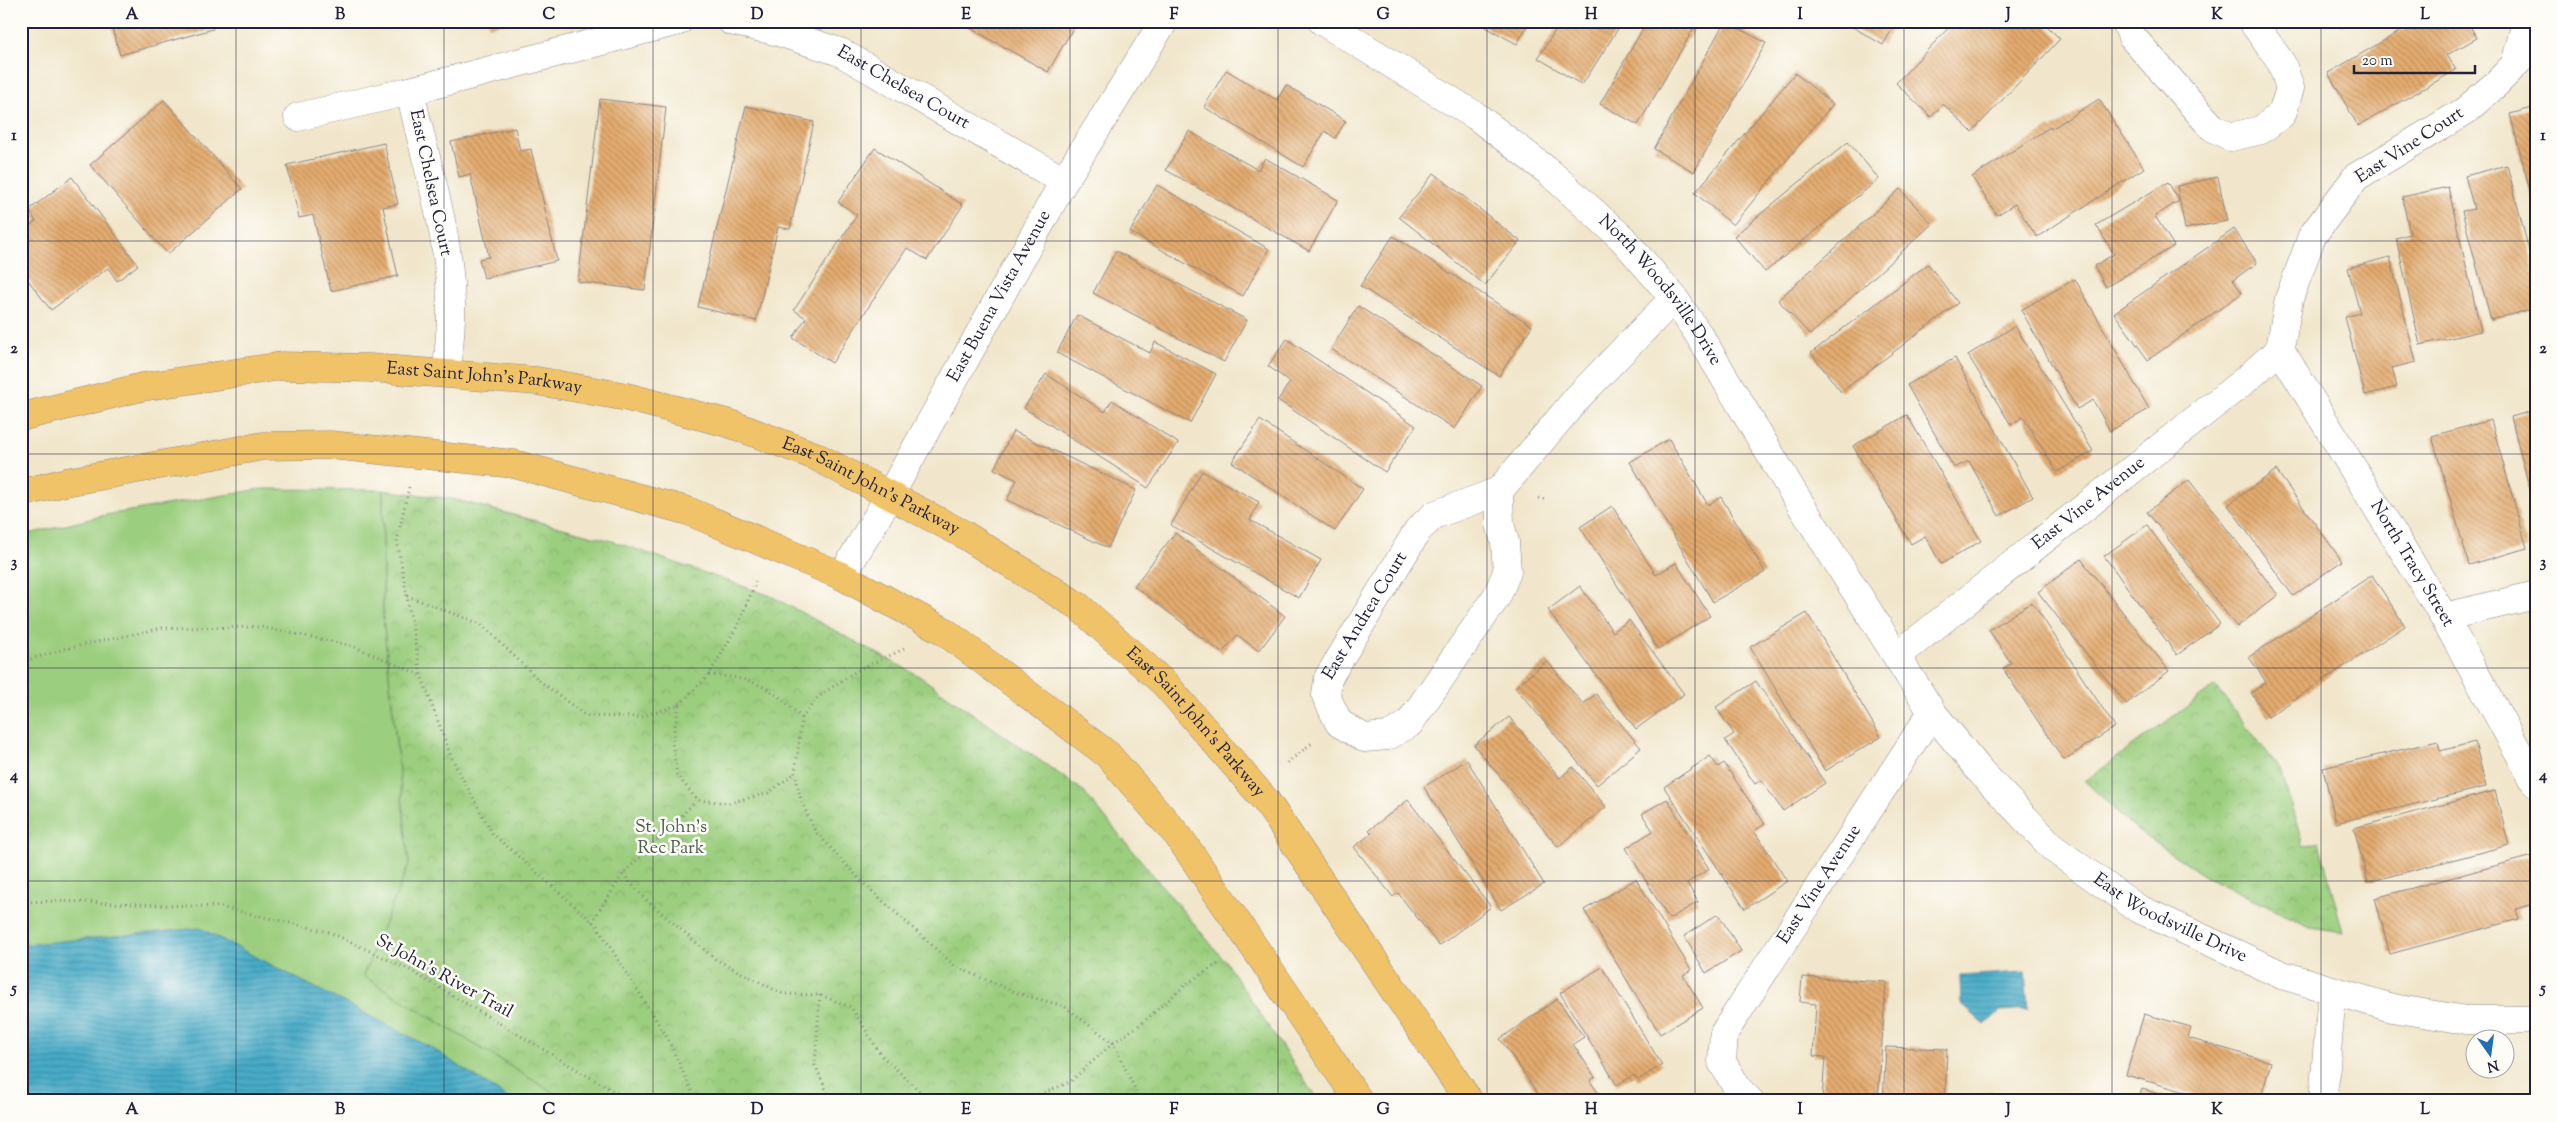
<svg xmlns="http://www.w3.org/2000/svg" width="2557" height="1122" font-family="'Sorts Mill Goudy',serif">
  <defs>
    <pattern id="park-crowns" width="20" height="18" patternUnits="userSpaceOnUse" patternTransform="scale(1.25)"><rect width="20" height="18" fill="#9bce7e"/><path d="M2 6a3 3 0 1 1 6 0M12 15a3 3 0 1 1 6 0" fill="none" stroke="#85b16e"/></pattern>
    <pattern id="water-rules" width="6" height="5" patternUnits="userSpaceOnUse" patternTransform="scale(1.25)"><rect width="6" height="5" fill="#47abc7"/><path d="M0 2.5h6" fill="none" stroke="#3b8ba3"/></pattern>
    <pattern id="building-back-hatch" width="6" height="6" patternUnits="userSpaceOnUse" patternTransform="scale(1.25)"><rect width="6" height="6" fill="#e4ac70"/><path d="M-1 5l2 2M0 0l6 6M5-1l2 2" fill="none" stroke="#b88c5d"/></pattern>
  </defs>
  <rect width="100%" height="100%" fill="#fdfcf7"/>
  <filter id="ink" filterUnits="userSpaceOnUse"><feTurbulence type="fractalNoise" baseFrequency=".02" numOctaves="2"/><feDisplacementMap in="SourceGraphic" scale="10" xChannelSelector="R" yChannelSelector="G"/><feConvolveMatrix kernelMatrix="1 2 1 2 8 2 1 2 1" color-interpolation-filters="sRGB"/></filter>
  <filter id="wash" filterUnits="userSpaceOnUse"><feTurbulence type="fractalNoise" baseFrequency=".0096" numOctaves="4" result="noise"/><feDisplacementMap in="SourceGraphic" scale="20" xChannelSelector="R" yChannelSelector="G"/><feGaussianBlur stdDeviation="1.12" result="paint"/><feColorMatrix in="noise" values="0 0 0 0 0 0 0 0 0 0 0 0 0 0 0 0 0 1.4 0 .05"/><feComposite in="paint" operator="in"/></filter>
  <g filter="url(#wash)">
    <rect width="100%" height="100%" fill="#f1e6cb"/>
    <path fill="#9bce7e" stroke="#5e785c" d="M261,489L383,490V617L409,864L363,976L567,1101H21V536L106,515Z"/>
    <path fill="url(#park-crowns)" stroke="#5e785c" d="M383,490L453,499L612,541L771,596L919,676L1082,790L1225,961L1318,1101H567L363,976L409,864L383,617Z
      M2215,686L2281,770L2303,846L2319,842L2343,932L2310,927L2205,876L2135,829L2085,781Z"/>
    <path fill="url(#water-rules)" stroke="#346681" d="M200,928L432,1048L512,1101H21V945Z
      M2025,972L2028,1009L2000,1011L1985,1025L1961,1004L1960,976Z"/>
    <g id="blocks">
      <path fill="url(#building-back-hatch)" d="M110,21H211L213,29L120,55Z
        M394,21H406L403,27Z
        M488,21H510V22L489,27Z
        M964,21H1077L1048,72L963,24Z
        M1481,21H1530L1517,44L1480,24Z
        M1561,21H1623L1582,85L1538,58Z
        M1647,21H1698L1638,125L1600,104Z
        M1725,21L1766,43L1694,172L1654,149Z
        M1843,21H1897L1883,45Z
        M1955,21H2042L2060,39L1972,132L1943,104L1931,117L1896,83Z
        M2339,21H2350L2342,26Z
        M2418,21H2467L2477,38L2447,55L2456,70L2358,126L2328,73Z
        M1226,70L1277,100L1286,85L1346,121L1335,138L1325,131L1303,167L1204,107Z
        M1795,73L1833,104L1733,225L1695,193Z
        M600,99L666,107L645,290L578,282Z
        M2099,99L2144,168L2037,237L2015,204L1997,215L1972,177L2050,127L2051,129Z
        M164,100L242,189L168,254L90,165Z
        M746,106L814,122L790,229L778,227L756,321L698,307Z
        M2536,107V210H2535L2510,114Z
        M515,128L520,151L531,149L557,261L484,278L479,259L489,257L470,174L459,177L451,142Z
        M1189,131L1258,170L1265,158L1338,200L1309,251L1166,170Z
        M1848,142L1879,179L1765,272L1734,236Z
        M384,143L398,204L383,207L398,276L331,291L313,215L299,218L287,165Z
        M875,148L963,205L927,260L907,248L832,363L793,338L806,318L794,310L857,215L838,202Z
        M2507,165L2536,278V308L2491,320L2462,211L2474,209L2465,176Z
        M1434,173L1520,241L1485,285L1399,217Z
        M72,177L138,265L117,281L108,268L51,310L21,271V232L36,221L29,210Z
        M2218,177L2227,221L2185,229L2177,186Z
        M2168,182L2179,201L2155,216L2174,246L2106,287L2094,266L2114,254L2096,225Z
        M1157,185L1269,249L1243,296L1130,232Z
        M2448,187L2481,331L2420,345L2396,238L2410,234L2402,197Z
        M1900,189L1932,224L1810,335L1778,300Z
        M2234,229L2257,263L2233,280L2242,293L2148,360L2114,313Z
        M1393,236L1532,326L1499,376L1360,286Z
        M1116,251L1247,320L1224,362L1093,293Z
        M2390,257L2416,362L2392,368L2397,387L2365,395L2345,317L2360,313L2348,268Z
        M1928,264L1958,303L1841,392L1811,353Z
        M2075,279L2149,409L2110,431L2093,400L2077,409L2021,310Z
        M1358,306L1482,386L1455,429L1331,349Z
        M1077,315L1150,353L1155,342L1216,374L1190,423L1057,353Z
        M2015,326L2093,451L2057,472L2023,417L2011,425L1968,355Z
        M1287,339L1416,426L1385,472L1278,400L1290,382L1268,366Z
        M1955,358L2033,497L1999,516L1969,461L1954,468L1907,385Z
        M1046,374L1105,412L1112,400L1178,443L1148,488L1024,408Z
        M2536,410V509H2535L2511,417Z
        M1907,415L1981,541L1941,564L1925,536L1911,544L1853,446Z
        M1260,420L1363,489L1335,531L1232,462Z
        M2491,420L2527,548L2469,565L2432,436Z
        M1013,431L1136,490L1108,548L1007,500L1017,480L994,469Z
        M1669,439L1708,505L1721,497L1765,572L1713,602L1630,462Z
        M2276,470L2342,561L2293,596L2228,505Z
        M1202,471L1259,502L1250,520L1321,560L1299,598L1171,525Z
        M2189,480L2278,595L2237,627L2147,512Z
        M1612,506L1656,575L1676,563L1710,616L1658,649L1580,527Z
        M2147,525L2220,624L2177,655L2104,556Z
        M1175,533L1285,616L1259,651L1237,635L1222,653L1134,586Z
        M2081,559L2169,671L2126,704L2038,592Z
        M2372,575L2405,626L2268,717L2251,693L2266,682L2249,657Z
        M1580,586L1613,632L1629,620L1684,694L1636,729L1548,610Z
        M2032,602L2115,727L2064,760L2003,669L2011,663L1989,630Z
        M1807,613L1881,737L1825,771L1750,647Z
        M1547,661L1583,704L1596,694L1641,748L1597,785L1515,687Z
        M1756,681L1825,783L1783,811L1761,780L1755,784L1725,740L1734,734L1716,707Z
        M1509,717L1560,778L1573,767L1606,807L1558,847L1474,745Z
        M2438,741L2440,751L2475,742L2486,787L2336,823L2323,768Z
        M1710,756L1718,767L1724,763L1765,824L1754,831L1787,881L1745,909L1664,787Z
        M1467,760L1544,884L1501,910L1424,787Z
        M2495,791L2509,845L2368,882L2354,828Z
        M1667,799L1709,869L1687,883L1698,902L1669,919L1626,848L1653,831L1642,814Z
        M1408,800L1491,907L1439,946L1398,893L1393,897L1354,847L1372,833L1369,830Z
        M2536,855V903L2516,909L2519,919L2390,954L2375,898Z
        M1636,879L1691,970L1683,975L1703,1008L1660,1034L1584,910Z
        M1718,914L1741,951L1706,973L1684,936Z
        M1602,967L1662,1065L1638,1080L1634,1075L1617,1085L1560,993Z
        M1802,977L1886,982L1878,1101H1822L1825,1057L1813,1056L1816,1004L1800,1002Z
        M1557,999L1584,1037L1573,1044L1595,1077L1590,1081L1604,1101H1543L1500,1039Z
        M2144,1014L2191,1027L2188,1038L2271,1062L2260,1101H2217L2126,1075Z
        M1886,1047L1947,1049L1945,1101H1883Z
        M2142,1089L2179,1100V1101H2138Z
        M1956,1096H1995V1101H1956Z"/>
    </g>
  </g>
  <g filter="url(#ink)">
    <use href="#blocks" fill-opacity="0" stroke="#8a8483" stroke-width="1"/>
    <g fill="none" stroke-linecap="round" stroke-linejoin="round">
      <defs>
        <g id="minor">
          <path id="s1" d="M731,21L775,31L840,52L1064,181"/>
          <path id="s2" d="M1322,21L1476,116L1549,172L1622,238L1674,298L1699,335L1794,494L1932,712L1981,772L2054,849L2137,908L2282,975L2392,1008L2466,1020H2536"/>
          <path d="M2126,21L2132,37L2212,127L2231,137L2261,130L2282,114L2290,88L2282,64L2252,21"/>
          <path d="M2515,64L2524,30V21"/>
          <path d="M298,117L410,91"/>
          <path id="s3" d="M2280,349L2444,617L2536,784"/>
          <path d="M2280,349L2289,299L2312,236L2356,177L2465,111L2496,84L2536,43"/>
          <path d="M447,373C448,351 452,327 451,305C450,232 425,161 410,91L679,21"/>
          <path id="s4" d="M1499,491L1500,524L1505,542L1507,572L1497,596L1409,724L1388,736L1364,738L1339,723L1326,696L1328,678L1418,530L1434,515L1499,491L1578,397L1674,298"/>
          <path id="s5" d="M842,576L890,495L1064,181L1164,21"/>
          <path d="M2444,617L2536,595"/>
          <path id="s6" d="M1897,656L2249,377L2280,349"/>
          <path id="s7" d="M1750,1101L1738,1089L1722,1062L1724,1033L1932,712"/>
          <path d="M2323,1101L2332,992"/>
        </g>
        <g id="major">
          <path id="s8" d="M21,417L142,387L282,366L370,368L537,381L627,397L731,424L815,456L963,534L1078,606L1165,684L1266,801L1469,1101"/>
          <path d="M21,493L66,482L263,446L330,445L514,464L688,511L842,576L944,631L1107,754L1179,837L1359,1101"/>
        </g>
      </defs>
      <use href="#minor" stroke="#8a8483" stroke-width="29"/>
      <use href="#major" stroke="#8a8483" stroke-width="29"/>
      <path stroke="#8a8483" stroke-width="3" stroke-dasharray="1 4" stroke-linecap="butt" d="M409,487L397,540L421,675L451,757L492,833L597,926L668,1039L696,1101
        M1538,498L1547,500
        M407,596L481,624L540,681L586,716L640,717L679,705L709,675L738,625L757,579
        M904,649L856,671L818,697L802,718L795,773L801,800L815,831L863,883L956,967L1020,994L1064,1006L1113,1043L1070,1082L1025,1101
        M21,662L65,649L162,628L261,627L353,646L420,675
        M709,675C755,678 770,686 802,718
        M679,705L672,743L677,775L697,800L729,803L768,793L795,773
        M1287,763L1312,743
        M623,874L643,897L715,959L783,994L820,995L851,1007L882,1056L924,1095L937,1101
        M21,902L56,901L221,907L329,932L408,969L630,1101
        M592,922L623,874L697,800
        M820,995L815,1065L831,1101
        M1141,1101L1113,1043L1142,1023L1189,982L1221,962"/>
      <use href="#minor" stroke="#fff" stroke-width="28"/>
      <use href="#major" stroke="#f1c369" stroke-width="28"/>
    </g>
  </g>
  <path fill="none" stroke="#22223b" stroke-width="1" stroke-opacity="0.55" d="M236,21V1101M444,21V1101M653,21V1101M861,21V1101M1070,21V1101M1278,21V1101M1487,21V1101M1695,21V1101M1904,21V1101M2112,21V1101M2321,21V1101M21,241H2536M21,454H2536M21,668H2536M21,881H2536"/>
  <g text-anchor="middle" dominant-baseline="central" stroke-width="5" stroke-linejoin="round" paint-order="stroke">
    <g font-size="18" fill="#22223b" stroke="#fdfcf7">
      <text stroke="none"><textPath href="#s1" startOffset="186">East Chelsea Court</textPath></text>
      <text transform="translate(2410 146) rotate(-33)">East Vine Court</text>
      <text transform="translate(430 183) rotate(78)">East Chelsea Court</text>
      <text stroke="none"><textPath href="#s2" startOffset="436">North Woodsville Drive</textPath></text>
      <text stroke="none"><textPath href="#s5" startOffset="321">East Buena Vista Avenue</textPath></text>
      <text stroke="none"><textPath href="#s8" startOffset="469">East Saint John's Parkway</textPath></text>
      <text stroke="none"><textPath href="#s8" startOffset="874">East Saint John's Parkway</textPath></text>
      <text stroke="none"><textPath href="#s6" startOffset="245">East Vine Avenue</textPath></text>
      <text stroke="none"><textPath href="#s3" startOffset="252">North Tracy Street</textPath></text>
      <text stroke="none"><textPath href="#s4" startOffset="461">East Andrea Court</textPath></text>
      <text stroke="none"><textPath href="#s8" startOffset="1279">East Saint John's Parkway</textPath></text>
      <text stroke="none"><textPath href="#s7" startOffset="254">East Vine Avenue</textPath></text>
      <text stroke="none"><textPath href="#s2" startOffset="1258">East Woodsville Drive</textPath></text>
      <text transform="translate(444 977) rotate(29)">St John's River Trail</text>
    </g>
    <g font-size="18" fill="#4c5e52" stroke="#fdfcf7">
      <text x="671" y="828">St. John's<tspan x="671" dy="21">Rec Park</tspan></text>
    </g>
  </g>
  <rect width="2557" height="1122" fill="none" stroke="#fdfcf7" stroke-width="55"/>
  <g transform="translate(2490 1054) rotate(166)"><circle r="24" fill="#fdfcf7" stroke="#a5a5ac"/>
  <path d="M0-4L9 19L0 12L-9 19Z" fill="#1f6fb2"/>
  <text y="-8" font-size="14" font-weight="bold" text-anchor="middle" fill="#22223b">N</text>
  </g>
  <path d="M2354 65v8h121v-8" fill="none" stroke="#22223b" stroke-width="2.5"/>
  <text x="2362" y="65" font-size="15" fill="#22223b" stroke="#fdfcf7" stroke-width="4" paint-order="stroke">20 m</text>
  <rect x="28" y="28" width="2502" height="1066" fill="none" stroke="#22223b" stroke-width="2"/>
  <g font-size="16" text-anchor="middle" font-weight="bold" fill="#22223b">
    <text x="132" y="19">A</text>
    <text x="340" y="19">B</text>
    <text x="549" y="19">C</text>
    <text x="757" y="19">D</text>
    <text x="966" y="19">E</text>
    <text x="1174" y="19">F</text>
    <text x="1383" y="19">G</text>
    <text x="1591" y="19">H</text>
    <text x="1800" y="19">I</text>
    <text x="2008" y="19">J</text>
    <text x="2217" y="19">K</text>
    <text x="2425" y="19">L</text>
    <text x="14" y="140">1</text>
    <text x="2543" y="140">1</text>
    <text x="14" y="353">2</text>
    <text x="2543" y="353">2</text>
    <text x="14" y="567">3</text>
    <text x="2543" y="567">3</text>
    <text x="14" y="780">4</text>
    <text x="2543" y="780">4</text>
    <text x="14" y="993">5</text>
    <text x="2543" y="993">5</text>
    <text x="132" y="1114">A</text>
    <text x="340" y="1114">B</text>
    <text x="549" y="1114">C</text>
    <text x="757" y="1114">D</text>
    <text x="966" y="1114">E</text>
    <text x="1174" y="1114">F</text>
    <text x="1383" y="1114">G</text>
    <text x="1591" y="1114">H</text>
    <text x="1800" y="1114">I</text>
    <text x="2008" y="1114">J</text>
    <text x="2217" y="1114">K</text>
    <text x="2425" y="1114">L</text>
  </g>
</svg>
